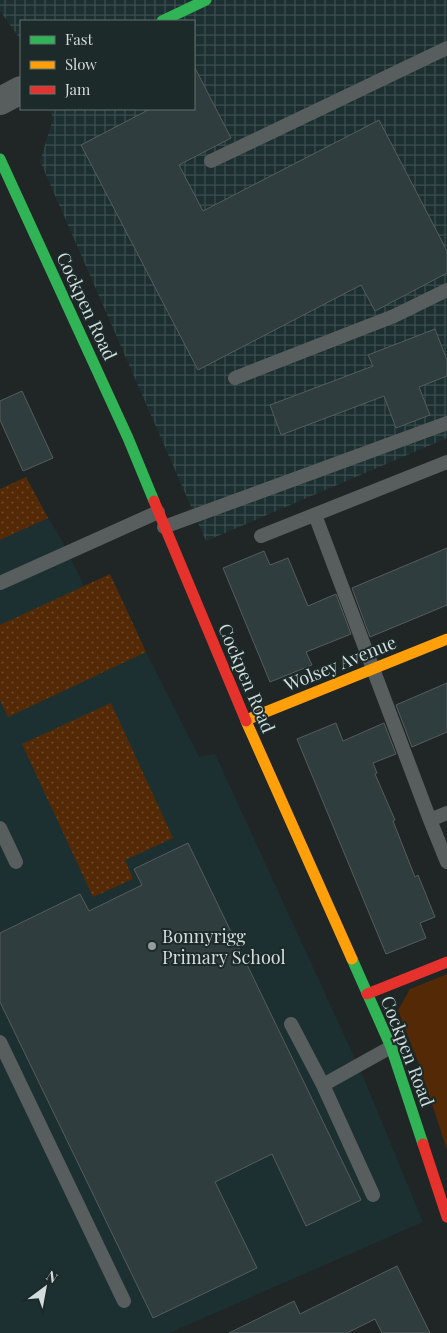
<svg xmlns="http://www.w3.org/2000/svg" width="447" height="1333" font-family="'Playfair Display',serif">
  <defs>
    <pattern id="industrial-grid" width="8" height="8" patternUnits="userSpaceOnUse" patternTransform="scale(1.25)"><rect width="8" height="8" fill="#1d3031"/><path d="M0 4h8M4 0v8" fill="none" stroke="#3d4d4e"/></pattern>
    <pattern id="park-dots" width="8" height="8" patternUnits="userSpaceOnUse" patternTransform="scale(1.25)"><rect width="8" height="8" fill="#532906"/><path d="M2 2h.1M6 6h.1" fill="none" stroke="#6b472a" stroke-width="1.8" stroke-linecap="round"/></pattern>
  </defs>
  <rect width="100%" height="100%" fill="#202626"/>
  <path fill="#1d3031" d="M26,477L48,518L60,537L84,586L110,574L146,652L199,757L215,754L362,1074L423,1222L169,1333H0V489Z"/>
  <path fill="url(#industrial-grid)" d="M0,0H447V438L206,541L40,161L53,119L50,109H194V21H21V40L0,11Z"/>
  <path fill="#532906" d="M447,974V1150L420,1067L398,1010L410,989Z"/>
  <path fill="url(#park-dots)" d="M26,477L48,518L0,540V489Z
    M110,574L146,652L8,717L0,700V625Z
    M111,703L173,838L125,860L133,879L93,897L22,744Z"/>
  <path fill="#2f3d3e" stroke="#575c5c" d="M194,66L231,138L179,165L203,211L379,120L447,251V273L375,311L361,285L198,370L81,145L150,109H194Z
    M435,329L447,360V376L419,387L430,415L396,428L384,396L281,435L270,405L373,366L368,355Z
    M22,391L53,458L23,471L0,420V401Z
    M447,548V605L370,637L352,588Z
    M264,551L270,565L288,558L308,606L336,594L351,634L306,652L312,665L270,682L223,568Z
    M447,683V732L412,747L396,705Z
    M336,723L343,741L384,723L396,754L373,763L377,773L375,774L395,820L393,821L415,877L418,875L435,917L420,923L426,938L386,954L297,739Z
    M188,843L361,1200L306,1226L272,1154L215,1182L257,1268L153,1318L0,1002V933L80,894L89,911L142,885L134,869Z
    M397,1266L430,1333H382L375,1319L347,1333H229L294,1301L300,1314Z"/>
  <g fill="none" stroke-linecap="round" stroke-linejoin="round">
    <path stroke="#585d5d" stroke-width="14" d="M211,161L447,48
      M235,378L394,316L447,290
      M315,515L430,820L447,862
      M164,527L447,423
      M261,536L447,462
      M0,583L158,512
      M430,820L447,813
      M0,828L16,862
      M291,1024L323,1085
      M0,1042L124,1301
      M373,1195L323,1085L391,1047"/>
    <path stroke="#585d5d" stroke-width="28" d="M0,101L21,90"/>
    <path stroke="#30b455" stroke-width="11" d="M162,21L206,0
      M0,159L128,438L154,501
      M352,959L391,1047L423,1144"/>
    <path stroke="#ff9f0a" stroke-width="11" d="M246,720L447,639
      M246,721L352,959"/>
    <path stroke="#e5322d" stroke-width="11" d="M154,501L246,721
      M367,994L447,962
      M423,1144L447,1217"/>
  </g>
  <circle fill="#949c9c" stroke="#1c2a2a" stroke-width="2" cx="152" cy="946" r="5"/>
  <g text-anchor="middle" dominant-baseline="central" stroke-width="4" stroke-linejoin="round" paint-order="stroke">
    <g font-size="18" fill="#d3dcdc" stroke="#1c2a2a">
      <text transform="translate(87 306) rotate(65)">Cockpen Road</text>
      <text transform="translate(340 663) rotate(-22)">Wolsey Avenue</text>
      <text transform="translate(247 678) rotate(67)">Cockpen Road</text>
      <text transform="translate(408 1051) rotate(69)">Cockpen Road</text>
    </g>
    <g font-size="18" fill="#d3dcdc" stroke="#1c2a2a" text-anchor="start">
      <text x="162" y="936">Bonnyrigg<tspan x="162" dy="21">Primary School</tspan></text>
    </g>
  </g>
  <rect x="20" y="20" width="175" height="90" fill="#1c2a2a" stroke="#657171"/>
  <rect x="30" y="36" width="25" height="8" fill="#30b455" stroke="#657171"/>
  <text x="65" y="45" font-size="15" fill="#d3dcdc">Fast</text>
  <rect x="30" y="61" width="25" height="8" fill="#ff9f0a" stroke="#657171"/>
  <text x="65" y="70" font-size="15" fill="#d3dcdc">Slow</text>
  <rect x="30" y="86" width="25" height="8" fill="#e5322d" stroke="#657171"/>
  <text x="65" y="95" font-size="15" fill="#d3dcdc">Jam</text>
  <g transform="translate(45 1288) rotate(32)" stroke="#1c2a2a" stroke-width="4" paint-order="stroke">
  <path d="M0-4L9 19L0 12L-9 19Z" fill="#d3dcdc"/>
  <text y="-8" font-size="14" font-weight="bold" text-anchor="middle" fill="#d3dcdc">N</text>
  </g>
</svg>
